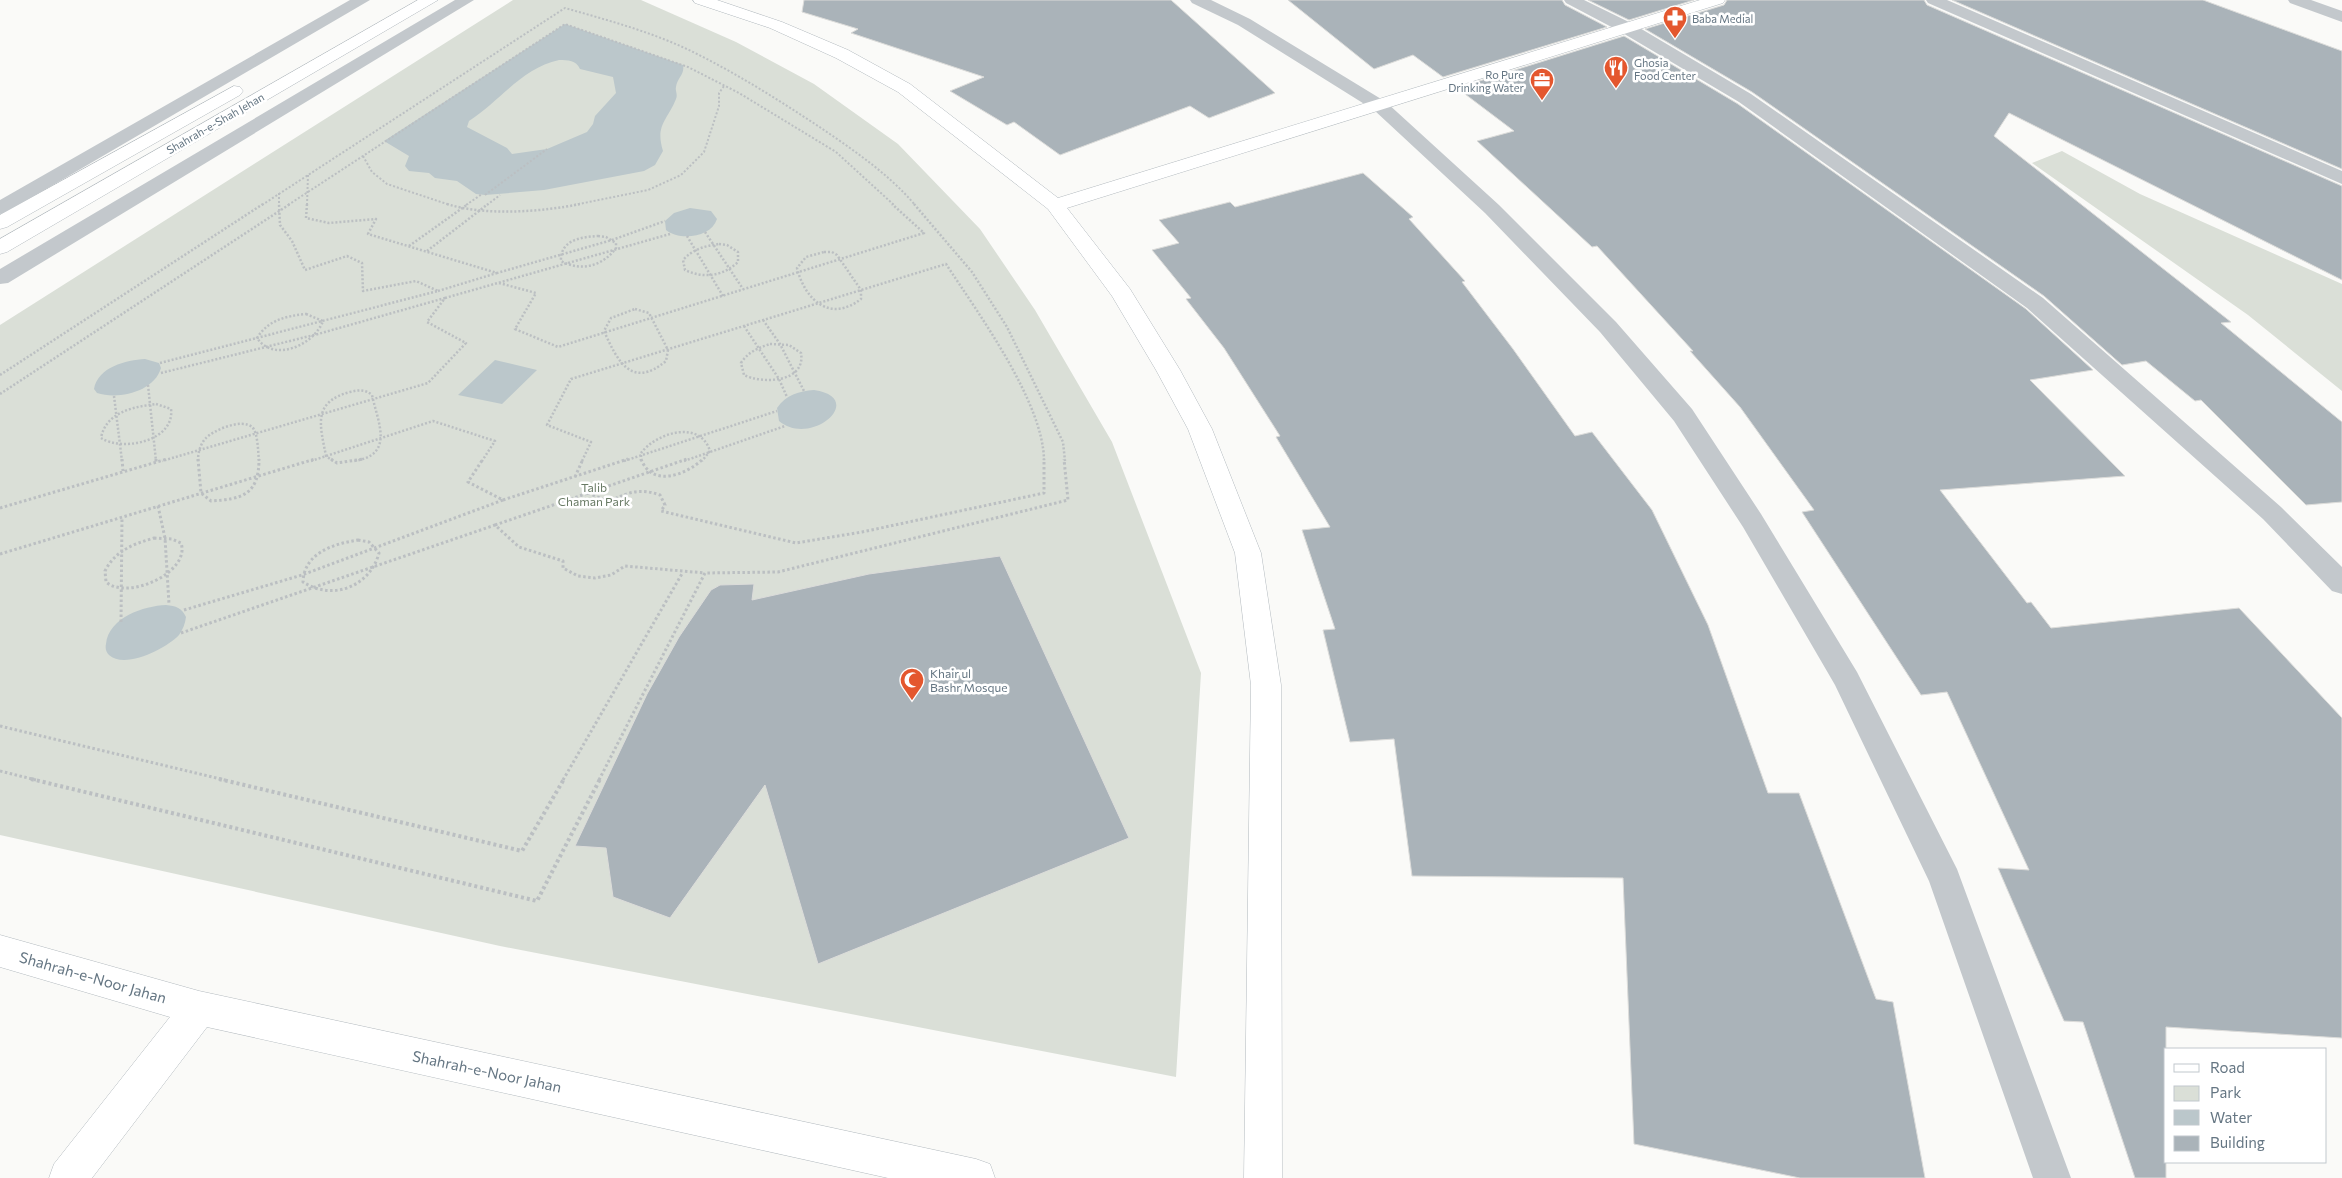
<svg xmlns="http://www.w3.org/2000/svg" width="2342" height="1178" font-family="Commissioner,sans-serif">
  <rect width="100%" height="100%" fill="#fafaf8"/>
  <path fill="#dadfd7" d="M513,0H641L736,42L814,84L898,144L980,229L1035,310L1112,442L1201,673L1176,1077L500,946L0,835V325Z
    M2062,151L2140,194L2342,284V391L2248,315L2032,163Z"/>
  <path fill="#bbc7cb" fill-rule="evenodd" d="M565,24L683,65C685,75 677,78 676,87C675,91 678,94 676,99C667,121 655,125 663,151L655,165L644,171L544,190L485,195L476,194L457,181L435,178L429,173L409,171L405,166L409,156L384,141ZM559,60C568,60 576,60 580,69L613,77L616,93L595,116L593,124L587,132L547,149L512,154L507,148L467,127L469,121C500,101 522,68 559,60Z
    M690,208L711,211L717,219C711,238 679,241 666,230L665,221L674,213Z
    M145,359L159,363L161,368C154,392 118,400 97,393L94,389C98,367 126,360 145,359Z
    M495,360L537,370L502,404L458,395Z
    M814,390C868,398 811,448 779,421L777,408C786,395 799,391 814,390Z
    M166,605C176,606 182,608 186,617C185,624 183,629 179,635C167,648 125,670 109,655C106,652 105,648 106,644C109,617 144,606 166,605Z"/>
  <path fill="#aab3b9" stroke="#dcdcda" d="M804,0H1171L1275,93L1209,118L1190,106L1060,155L1014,122L1007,125L950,91L984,77L851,33L858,29L802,12Z
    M1288,0H1562L1565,5L1607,27L1443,77L1413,55L1374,69Z
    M1588,0H1694L1629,20Z
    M1727,0H1924L1927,5L2342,186V280L2009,113L1994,136L2231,322L2221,323L2342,422V502L2306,505L2201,400L2195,401L2146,361L2122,365L2044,296L1752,92L1645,29L1724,5Z
    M1952,0H2203L2342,51V169Z
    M1624,36L1738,104L2026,309L2093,370L2030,380L2125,476L1940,490L2027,603L2031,602L2051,628L2239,608L2342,718V1038L2166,1027V1178H2135L2083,1022L2064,1021L1998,868L2029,870L1947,692L1921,695L1802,512L1814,510L1740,407L1690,351H1693L1597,246L1592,247L1477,141L1514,131L1457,88Z
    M1363,173L1413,217L1409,219L1465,281L1462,282L1513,349L1575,436L1592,432L1652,510L1708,625L1768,793H1799L1876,999L1893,1002L1925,1178H1800L1634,1144L1623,878L1412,876L1394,739L1350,742L1323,630L1335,629L1302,530L1330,527L1276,437L1280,436L1224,348L1186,299L1191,298L1152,250L1179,243L1159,220L1230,202L1235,207Z
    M1000,556L1129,838L818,964L765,785L670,918L613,897L606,848L575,846L647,694L679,637L711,590L720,585L754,584L752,600L869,574Z"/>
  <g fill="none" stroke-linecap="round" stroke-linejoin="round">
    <defs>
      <path id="secondary" d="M418,0H438L7,252L0,254V239Z
        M693,0H717L782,22L848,50L910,84L1058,198L1700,0H1725L1723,3L1067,208L1130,289L1180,370L1212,429L1261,553L1281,685L1282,1178H1244L1251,685L1235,553L1188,429L1156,370L1112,296L1048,209L898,92L836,58L770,28L695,3Z
        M234,86L240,87L243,91L240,95L7,227L0,229V215Z
        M0,935L199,991L976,1159L990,1164L995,1178H888L207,1027L92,1178H49L54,1164L170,1017L0,967Z"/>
    </defs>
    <use href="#secondary" stroke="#b3babf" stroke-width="1"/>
    <path stroke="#bbbfc2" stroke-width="2" stroke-dasharray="2 2" stroke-linecap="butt" d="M363,156L372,172L387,184L450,205
      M279,193V205
      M485,195L547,149
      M262,205L565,8C607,20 652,32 691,51C736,73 777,99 818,126C852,149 889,174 915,205
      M288,205L565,24L688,67L739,93L836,152L894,205
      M307,205L308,175
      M466,205L482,194
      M487,205L500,195
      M574,205L648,190L681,175L704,152L719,106V93L724,86"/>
    <path stroke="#bbbfc2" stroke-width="2.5" stroke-dasharray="2 2" stroke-linecap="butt" d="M307,204L306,218L329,223L376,219L368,234L497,273L612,240L665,221
      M447,204C484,216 542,212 580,204
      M914,204L972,272L1007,327L1063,442L1065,461
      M705,232L743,289
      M598,236L606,237L616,243V248C603,266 581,272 561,261C560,240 581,237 598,236Z
      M687,236L723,296
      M719,244L727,245L738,252V262C723,276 704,279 685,270L683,260C693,249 705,246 719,244Z
      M409,246L468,204
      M427,251L488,204
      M824,252H832L837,255L861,290V299C830,323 805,300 797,268L806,257Z
      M499,283L536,293L515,329L558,347L924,233L892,204
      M438,291L497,273
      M445,298L670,234
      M635,309L649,313L668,350L666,361C631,390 617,360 604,331L611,318Z
      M306,314L323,321C314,345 274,363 257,338C268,320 286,316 306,314Z
      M763,320L780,344L804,391
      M744,326L779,379L787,397
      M770,344L789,345L801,353C806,383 762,384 744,375L741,363C748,352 758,348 770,344Z
      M160,363L438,291L416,281L363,291L362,263L347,256L305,270L292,241L280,225L279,204
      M161,373L318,334L445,298L427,322L466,343L428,383L162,461
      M0,375L263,204
      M148,385L156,461
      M0,394L290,204
      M114,396L122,461
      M156,404L171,409C175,441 123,452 101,438C106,412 133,407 156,404Z
      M198,461C198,453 200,445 205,439C213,430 242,418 252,427C258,432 258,452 259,461
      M311,461L433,421L495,441L482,461
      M333,461L326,456C320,425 312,402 350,392C358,390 365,389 372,395C378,423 395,455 354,461
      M582,461L591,442L547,425L571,379L946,264C978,313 1044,403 1044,461
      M624,461L777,411
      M641,461V453C656,433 700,419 710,451L702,461
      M684,461L785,426"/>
    <path stroke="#bbbfc2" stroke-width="3" stroke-dasharray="2.5 2.5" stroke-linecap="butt" d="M122,459L123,471
      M156,459V462
      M198,459L201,493L211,501C242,499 259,495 259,459
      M331,459L337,463L363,459
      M641,459C652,488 686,475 703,459
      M575,477L583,459
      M588,493L609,502C627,492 640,488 660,495L665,505L661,511L796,543L862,532L1044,493V459
      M503,500L628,459
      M158,506L165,538L169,604
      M0,508L167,459
      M495,525L687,459
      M154,538L172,539L181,543C191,572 128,601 106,582L105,571C115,551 133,544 154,538Z
      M358,540L369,542L379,553C370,587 332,601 303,582C304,553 333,544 358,540Z
      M0,554L315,459
      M184,610L302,575L503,500L468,482L483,459
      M121,622L122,517
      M181,633L495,525L519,547L563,561V568L578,576L595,578L611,575L625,566L705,573
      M0,726L225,780
      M0,771L36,780
      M563,780L683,572
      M599,780L705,573L778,572L1068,500L1064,459"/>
    <path stroke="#bbbfc2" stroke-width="4" stroke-dasharray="3 3" stroke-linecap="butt" d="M31,779L537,901L600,779
      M219,779L522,851L564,779"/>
    <path fill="#c3c8cc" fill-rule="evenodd" d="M350,0H370L7,212L0,214V200Z
      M455,0H474L8,283L0,284V269Z
      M1190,0H1211L1250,19L1386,102L1499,205L1616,322L1692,409L1761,514L1857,672L1957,869L2071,1178H2033L1929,881L1835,685L1743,527L1674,421L1600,332L1485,213L1374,110L1238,25L1192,3Z
      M1564,0H1584L1633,24L1751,94L2043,298L2281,507L2342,567V594L2332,591L2263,519L2027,308L1739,102L1621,32L1566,3Z
      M1926,0H1947L2342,171V184L1928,3Z
      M2288,0H2311L2342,11V22L2290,3Z"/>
    <use href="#secondary" fill="#fff" fill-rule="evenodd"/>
  </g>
  <defs>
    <symbol id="pharmacy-pin" viewBox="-11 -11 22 30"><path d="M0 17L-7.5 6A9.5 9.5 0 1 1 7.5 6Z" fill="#e4572e" stroke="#fff"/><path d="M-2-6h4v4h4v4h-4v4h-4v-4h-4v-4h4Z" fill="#fff"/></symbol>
    <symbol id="restaurant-pin" viewBox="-11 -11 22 30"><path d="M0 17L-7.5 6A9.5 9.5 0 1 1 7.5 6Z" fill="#e4572e" stroke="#fff"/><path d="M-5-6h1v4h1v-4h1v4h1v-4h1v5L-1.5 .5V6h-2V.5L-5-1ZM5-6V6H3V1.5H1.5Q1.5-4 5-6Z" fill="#fff"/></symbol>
    <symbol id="office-pin" viewBox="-11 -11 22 30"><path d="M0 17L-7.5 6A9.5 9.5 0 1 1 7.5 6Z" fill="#e4572e" stroke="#fff"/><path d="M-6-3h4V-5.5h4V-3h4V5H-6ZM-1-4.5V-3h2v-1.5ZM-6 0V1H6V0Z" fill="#fff"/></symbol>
    <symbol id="mosque-pin" viewBox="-11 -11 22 30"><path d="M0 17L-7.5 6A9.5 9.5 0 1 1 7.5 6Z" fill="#e4572e" stroke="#fff"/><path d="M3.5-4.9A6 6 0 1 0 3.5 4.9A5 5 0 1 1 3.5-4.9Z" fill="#fff"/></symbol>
  </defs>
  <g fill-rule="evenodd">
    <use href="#pharmacy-pin" x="1661" y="4" width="28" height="38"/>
    <use href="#restaurant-pin" x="1602" y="54" width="28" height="38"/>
    <use href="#office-pin" x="1528" y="66" width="28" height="38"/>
    <use href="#mosque-pin" x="898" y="666" width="28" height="38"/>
  </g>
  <g text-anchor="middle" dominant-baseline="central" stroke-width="5" stroke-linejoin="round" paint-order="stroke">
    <g font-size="11" fill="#657683" stroke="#fff" text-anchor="start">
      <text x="1692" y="18">Baba Medial</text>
      <text x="1634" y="62">Ghosia<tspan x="1634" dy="13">Food Center</tspan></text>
      <text x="1524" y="74" text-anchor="end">Ro Pure<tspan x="1524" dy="13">Drinking Water</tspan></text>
    </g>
    <g font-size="11" fill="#657683" stroke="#fff">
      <text transform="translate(215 123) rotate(-30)">Shahrah-e-Shah Jehan</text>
    </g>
    <g font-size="12" fill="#687a64" stroke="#fff">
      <text x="594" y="487">Talib<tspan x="594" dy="14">Chaman Park</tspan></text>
    </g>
    <g font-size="12" fill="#657683" stroke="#fff" text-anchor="start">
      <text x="930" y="673">Khair ul<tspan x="930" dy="14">Bashr Mosque</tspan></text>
    </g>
    <g font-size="15" fill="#657683" stroke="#fff">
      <text transform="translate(93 977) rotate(16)">Shahrah-e-Noor Jahan</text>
      <text transform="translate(487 1071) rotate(12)">Shahrah-e-Noor Jahan</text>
    </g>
  </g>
  <rect x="2164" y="1048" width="162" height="115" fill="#ffffff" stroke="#c1c8cd"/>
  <rect x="2174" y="1064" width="25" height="8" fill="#ffffff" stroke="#c1c8cd"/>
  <text x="2210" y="1073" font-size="15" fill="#657683">Road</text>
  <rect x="2174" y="1086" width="25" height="15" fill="#dadfd7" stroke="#c1c8cd"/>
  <text x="2210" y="1098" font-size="15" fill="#657683">Park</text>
  <rect x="2174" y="1110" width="25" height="15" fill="#bbc7cb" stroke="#c1c8cd"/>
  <text x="2210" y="1123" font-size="15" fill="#657683">Water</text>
  <rect x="2174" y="1136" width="25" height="15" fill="#aab3b9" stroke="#c1c8cd"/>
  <text x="2210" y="1148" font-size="15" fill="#657683">Building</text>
</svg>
